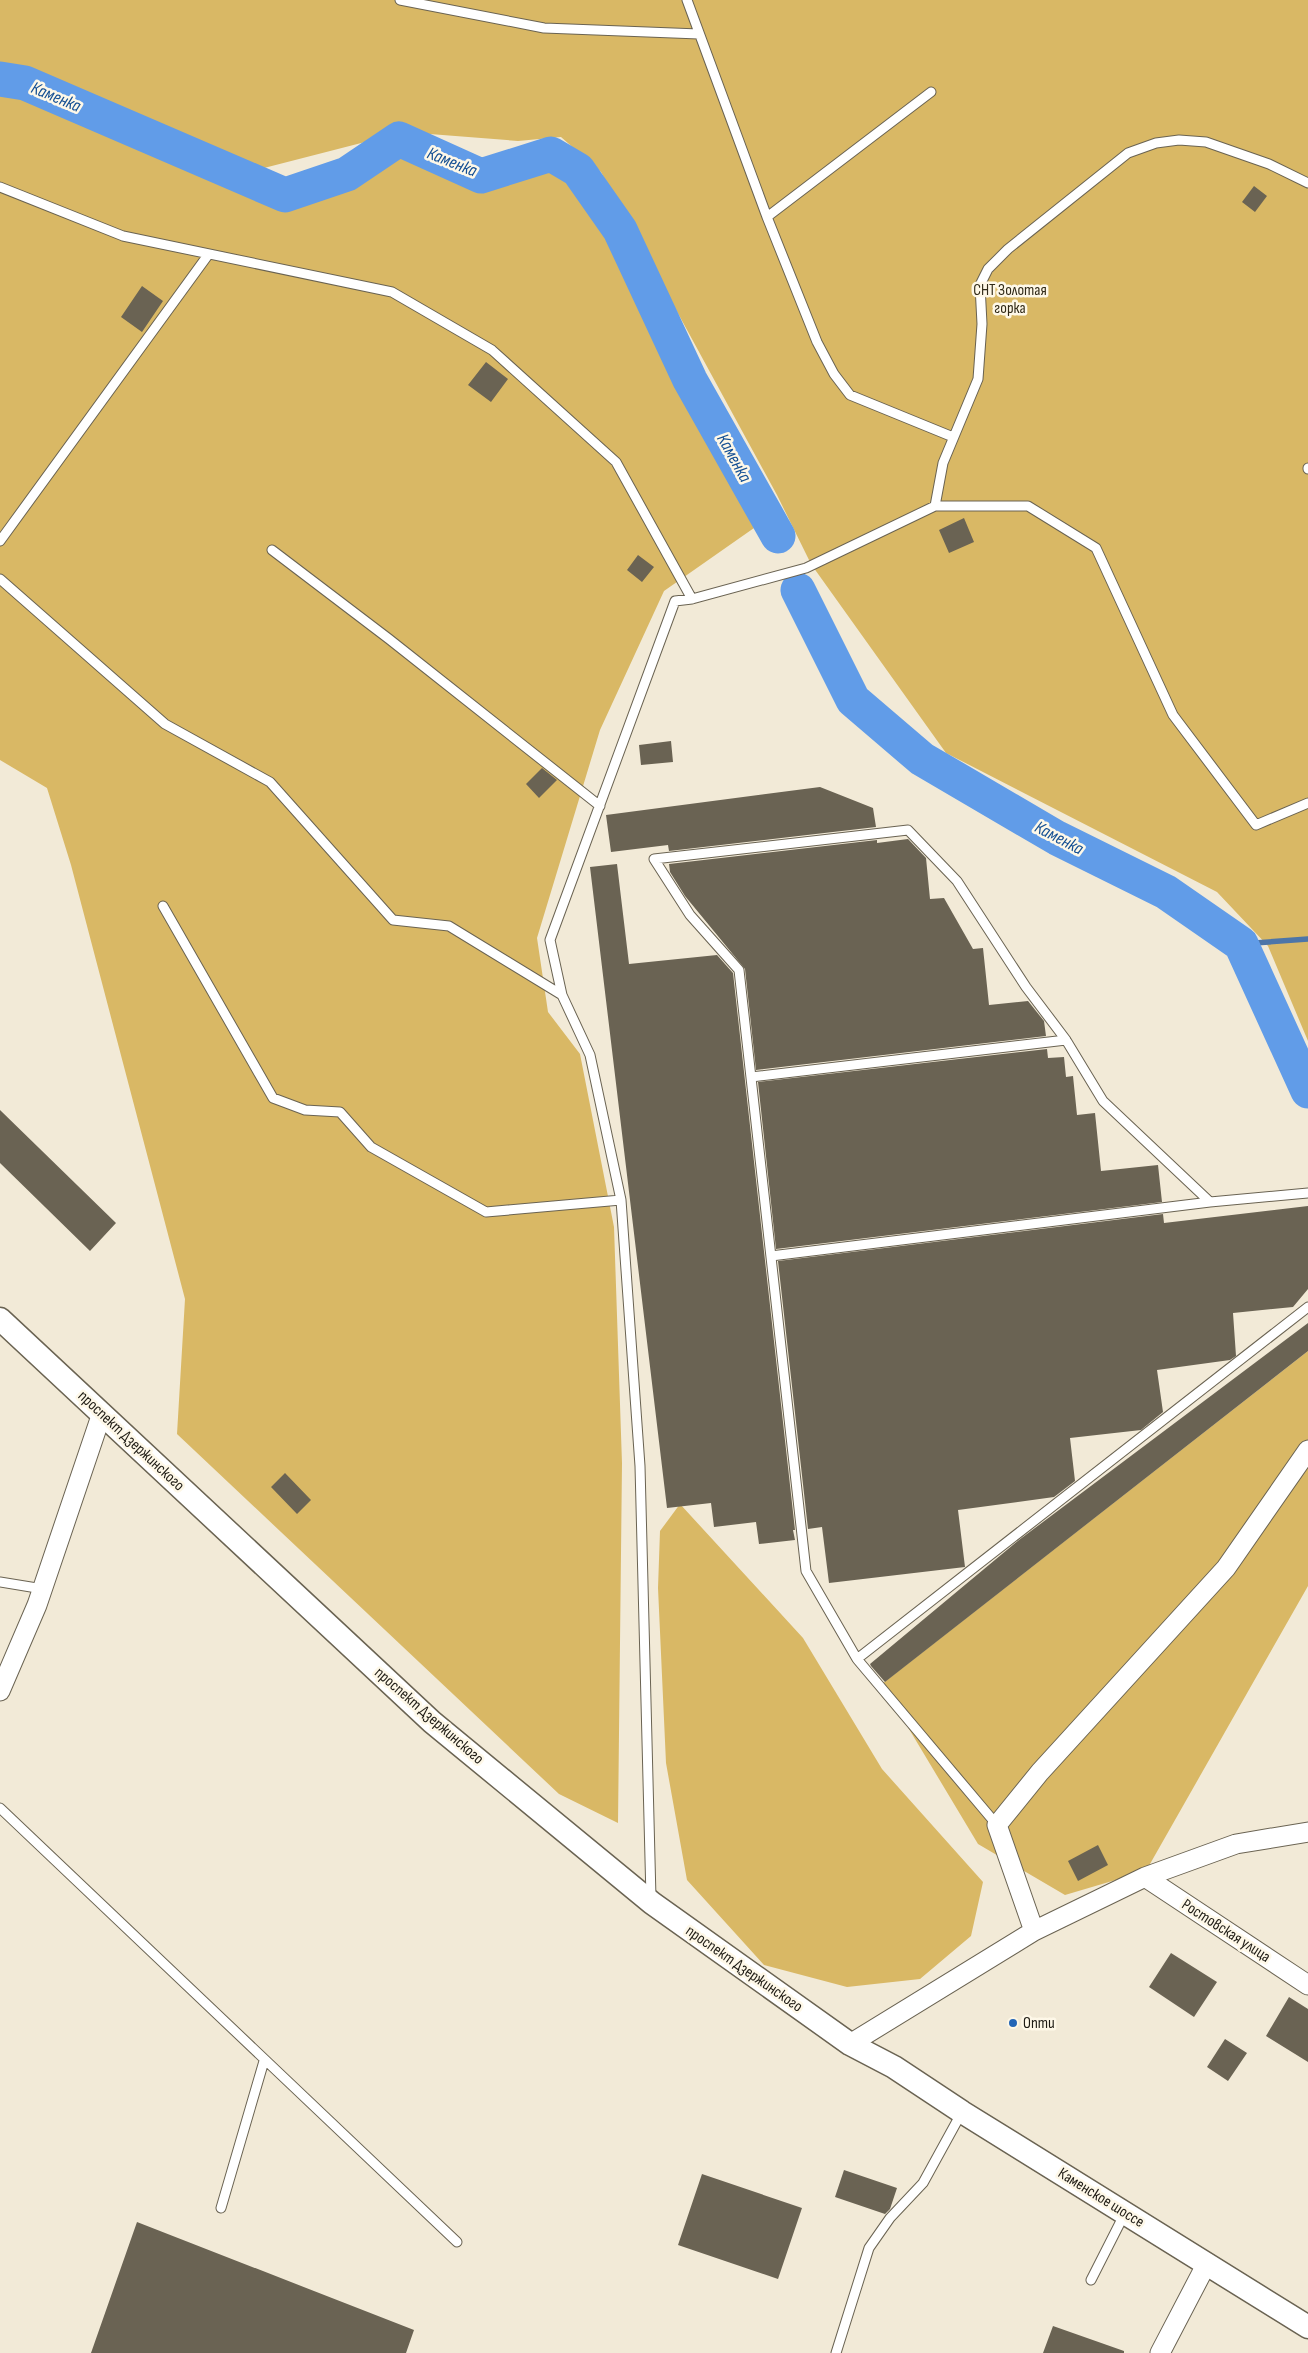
<svg xmlns="http://www.w3.org/2000/svg" width="1308" height="2353" font-family="'Sofia Sans Condensed',sans-serif">
  <rect width="100%" height="100%" fill="#f2ead7"/>
  <path fill="#d9b865" d="M0,0H1308V1041L1268,946L1217,892L946,753L811,564L777,495L601,172L561,137L518,141L404,132L264,168L32,74L0,68Z
    M0,88L25,91L146,147L281,202L354,182L401,149L487,185L550,162L576,180L614,240L679,383L754,528L664,591L600,730L537,938L548,1012L580,1054L614,1227L622,1463L618,1823L559,1794L177,1434L185,1299L71,865L47,788L0,760Z
    M1308,1351V1586L1146,1871L1065,1895L978,1844L882,1684Z
    M680,1504L803,1638L882,1769L983,1882L971,1936L920,1979L847,1987L764,1965L687,1880L666,1763L658,1588L660,1531Z"/>
  <g fill="none" stroke-linecap="round" stroke-linejoin="round">
    <path stroke="#4d75a8" stroke-width="5.5" d="M1241,944L1308,939"/>
    <path stroke="#619ce8" stroke-width="35" d="M0,79L25,83L285,195L347,174L399,139L481,176L551,154L578,170L620,230L690,380L778,536
      M798,590L853,700L922,759L1057,838L1166,892L1241,944L1308,1091"/>
  </g>
  <path fill="#6a6353" d="M1254,186L1267,196L1255,212L1242,202Z
    M142,286L163,301L142,332L121,317Z
    M486,362L508,379L491,402L468,385Z
    M964,518L974,542L949,553L939,530Z
    M638,555L654,567L642,582L627,570Z
    M671,741L673,762L641,765L639,745Z
    M542,768L557,780L539,798L526,784Z
    M820,787L873,808L876,827L669,851L668,845L611,852L606,815Z
    M908,839L926,858L930,899L944,898L973,949L983,948L989,1005L1028,1001L1044,1021L1046,1036L756,1070L745,969L685,896L670,872L669,864L877,840V843Z
    M617,864L629,964L717,955L733,973L795,1530H793L795,1540L759,1544L756,1522L714,1527L711,1503L667,1508L590,867Z
    M1047,1049L1048,1058L1064,1057L1066,1077L1073,1076L1077,1115L1095,1113L1101,1171L1158,1165L1162,1202L776,1249L758,1082Z
    M0,1110L116,1223L90,1251L0,1163Z
    M1308,1206V1289L1293,1307L1233,1313L1236,1356L1230,1360L1157,1370L1163,1412L1141,1430L1070,1438L1075,1481L1054,1497L958,1510L965,1567L829,1583L822,1527L808,1529L778,1261L1163,1214L1164,1223Z
    M1308,1323V1351L885,1682L871,1666L870,1664L1019,1540Z
    M285,1473L311,1500L297,1514L271,1487Z
    M1098,1845L1108,1865L1078,1881L1068,1861Z
    M1171,1953L1217,1982L1194,2017L1149,1987Z
    M1289,1997L1308,2009V2062L1266,2036Z
    M1225,2039L1247,2053L1228,2081L1207,2067Z
    M844,2170L897,2188L890,2209L885,2214L835,2197Z
    M702,2174L802,2208L778,2279L678,2245Z
    M137,2222L414,2330L406,2353H91Z
    M1053,2326L1124,2351V2353H1043Z"/>
  <g fill="none" stroke-linecap="round" stroke-linejoin="round">
    <defs>
      <path id="service" d="M400,0L544,28L699,34
        M687,0L767,217L817,342L834,374L850,395L953,437
        M0,187L123,236L392,292L492,350L616,462L692,599
        M767,217L931,92
        M1308,468V469
        M935,506L943,463L978,379L982,324L980,285L988,269L1008,249L1128,153L1156,143L1179,140L1206,142L1269,164L1308,183
        M0,541L208,255
        M272,550L389,639L600,806
        M0,579L165,724L270,782L393,920L449,926L562,995
        M163,906L273,1098L305,1110L340,1112L371,1147L486,1212L621,1200
        M751,1077L1066,1040
        M1308,1193L1210,1202L1103,1101L1066,1040L1026,987L957,881L908,830L654,859L690,915L739,970L806,1571L857,1659L1308,1307
        M771,1256L1210,1202
        M0,1582L43,1589
        M857,1659L997,1825
        M0,1808L457,2242
        M651,1898L640,1466L621,1200L590,1055L562,995L550,940L675,601L692,599L806,568L935,506H1028L1096,548L1173,715L1256,825L1308,803
        M221,2208L264,2061
        M1091,2280L1125,2213
        M836,2353L869,2248L890,2218L923,2183L962,2112"/>
      <path id="minor" d="M0,1691L37,1605L102,1413
        M1145,1877L1308,1985
        M1034,1931L997,1825L1040,1772L1226,1568L1308,1450
        M850,2044L1034,1931L1145,1877L1236,1844L1308,1832
        M1160,2353L1207,2263"/>
      <path id="tertiary" d="M0,1319L432,1722L652,1903L850,2044L894,2067L962,2112L1308,2327"/>
    </defs>
    <use href="#service" stroke="#6a6352" stroke-width="11"/>
    <use href="#minor" stroke="#6a6352" stroke-width="21"/>
    <use href="#tertiary" stroke="#6a6352" stroke-width="25"/>
    <use href="#service" stroke="#fff" stroke-width="9"/>
    <use href="#minor" stroke="#fff" stroke-width="19"/>
    <use href="#tertiary" stroke="#fff" stroke-width="22"/>
  </g>
  <circle fill="#2265b6" stroke="#fef8e8" stroke-width="2" cx="1013" cy="2023" r="5"/>
  <g text-anchor="middle" dominant-baseline="central" stroke-width="5" stroke-linejoin="round" paint-order="stroke">
    <g font-size="16" fill="#312a18" stroke="#fef8e8">
      <text x="1010" y="290">СНТ Золотая<tspan x="1010" dy="18">горка</tspan></text>
    </g>
    <g font-size="16" fill="#1e1b14" stroke="#fef8e8">
      <text transform="translate(131 1441) rotate(43)">проспект Дзержинского</text>
      <text transform="translate(429 1716) rotate(41)">проспект Дзержинского</text>
      <text transform="translate(1226 1931) rotate(33)">Ростовская улица</text>
      <text transform="translate(744 1969) rotate(35)">проспект Дзержинского</text>
      <text transform="translate(1101 2198) rotate(32)">Каменское шоссе</text>
    </g>
    <g font-size="16" fill="#1e1b14" stroke="#fef8e8" text-anchor="start">
      <text x="1023" y="2023">Опти</text>
    </g>
    <g font-size="18" font-style="italic" fill="#144f93" stroke="#fef8e8">
      <text transform="translate(56 97) rotate(23)">Каменка</text>
      <text transform="translate(452 162) rotate(22)">Каменка</text>
      <text transform="translate(734 458) rotate(61)">Каменка</text>
      <text transform="translate(1059 838) rotate(28)">Каменка</text>
    </g>
  </g>
</svg>
